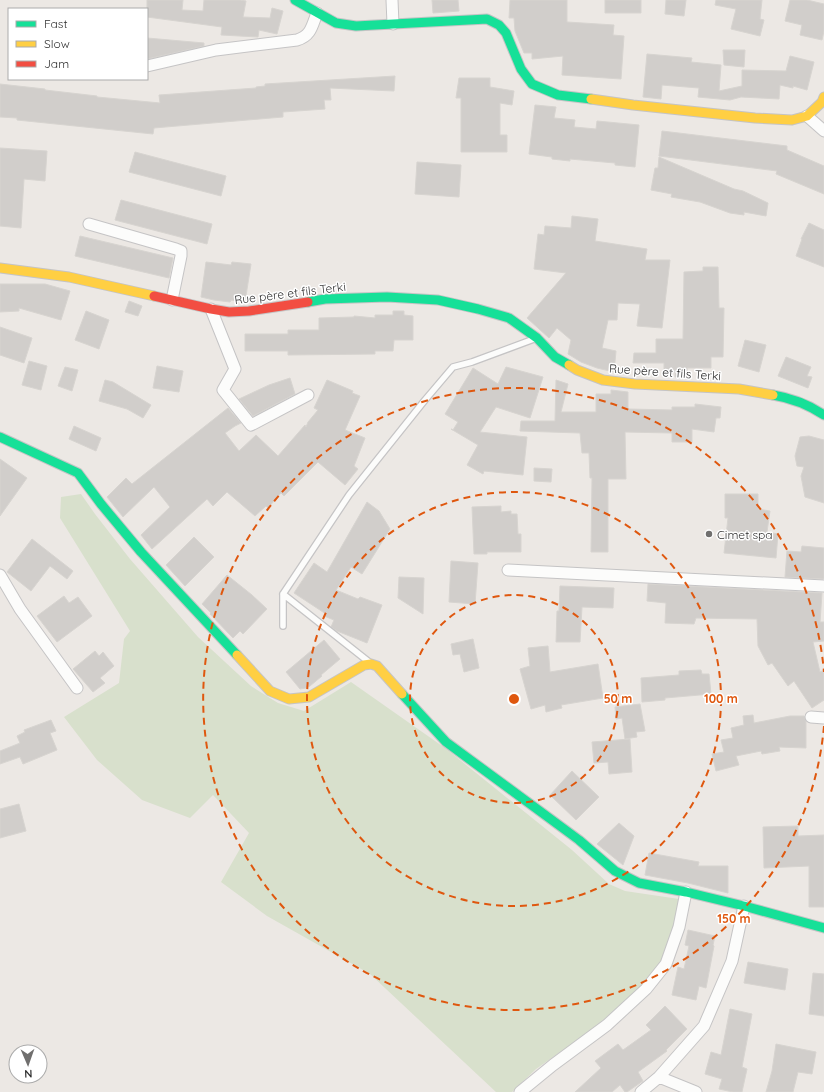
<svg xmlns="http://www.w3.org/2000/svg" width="824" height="1092" font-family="Quicksand,sans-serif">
  <rect width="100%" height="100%" fill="#ece8e4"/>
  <path fill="#d8e0cc" d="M81,494L95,514L130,559L198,637L251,686L278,703L304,711L351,682L445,748L572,850L609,884L625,891L679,899L672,946L649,980L593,1029L536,1069L512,1092H496L370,974L267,916L221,882L249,833L213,795L190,818L142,800L97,760L64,717L119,683L124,639L130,631L60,518L61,497Z"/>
  <path fill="#d1cecb" stroke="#d7d4d0" d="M147,0H183L182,10L203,11L204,0H240L246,1L243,17L270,18L272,8L283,11L277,34L259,30L258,37L221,35L222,27L147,17Z
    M432,0H458L459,11L433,13Z
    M510,0H567V22L614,25L613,35L624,36L621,79L562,75L563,56L532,59V53H524L515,31L514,18H509Z
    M605,0H641V13H605Z
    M666,0H686L684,16L665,14Z
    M716,0H762L760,19L764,20L760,36L731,29L736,9L715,5Z
    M790,0H807L824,4V31L822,40L800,35L802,25L785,21Z
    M147,38L204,43V46L147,59Z
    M723,50H745L744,67L724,65Z
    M647,54L692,58L691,62L721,65L719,91L742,86V70L786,71L790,56L814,62L807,90L793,86V88L780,85L779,99L741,97L730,100L698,97L699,88L662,85L661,99L643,97Z
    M395,76L394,91L330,88L331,100H324L325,109L283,112V117L154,128L153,134L17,120V118L0,117V84L45,89V90L97,96V97L160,103L159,95L256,88V87L265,86V84Z
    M459,78H490V87L514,91L512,105L500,103V135H507V152H461V98H456Z
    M535,105L556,107L554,118L575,120L574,127L596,129L597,121L639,125L635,167L615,165V163L570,159V161L552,159V157L529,154Z
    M662,131L787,146V150L824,166V194L776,174L777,171L659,156Z
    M0,148L47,151L45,181L24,179L21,228L0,226Z
    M135,152L226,176L221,196L129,172Z
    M659,157L734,189L743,191L768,203L766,216L744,212V215L730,213L700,202L671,197L672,194L651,190L655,168H658Z
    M417,162L461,165L459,197L415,194Z
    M121,200L212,224L207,244L115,220Z
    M572,216L598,219L595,241L647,249L645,260H670L662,328L637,326L640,304L618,303L617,320H608L602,348L616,351L614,372L597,368L581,362L568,354L571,340L557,328L549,338L527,318L566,273L534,269L538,234L544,235L545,226L571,228Z
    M809,223L824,230V267L796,256L802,239H801Z
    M80,236L173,258L169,278L75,256Z
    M206,262L231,265L232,262L251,264L245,302L231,300L230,302L214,300L201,297Z
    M703,267H718L719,308H724L723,357H711V368H687L688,377H675V372H664V363H633L634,353H656V339H683L684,272L703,271Z
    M0,284H45L70,291L61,320L19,308V311L0,312Z
    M129,301L142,306L138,316L125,312Z
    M86,311L109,320L99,349L75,340Z
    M393,311H404V315L413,316V340H394L393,351H375V354L288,355V351H245V334H288V330H319V318L354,317V316L375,318V315H393Z
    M0,327L32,338L24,363L0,355Z
    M745,340L766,345L759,372L738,366Z
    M786,357L811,367L807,376L812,377L808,388L778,376Z
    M29,361L47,366L41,390L22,385Z
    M157,366L183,371L179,392L153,388Z
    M65,367L78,370L72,391L58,386Z
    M506,367L543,377L530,418L496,407L480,432L527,437L523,475L484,471L483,474L467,465L478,445L451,429L453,430L458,422L445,414L473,368L498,384Z
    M290,378L295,394L253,416L239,399L269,385Z
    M105,380L113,382L151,405L143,418L127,409L99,401Z
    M327,380L353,391L352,393L360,396L345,430L365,438L354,466L358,469L345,485L318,462L284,496L281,493L268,508L266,506L255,516L227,492L213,506L207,499L152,549L141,535L170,507L154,487L123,517L107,497L126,478L132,484L228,408L241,423L235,426L225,433L239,451L256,435L278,456L305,425L306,427L308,422L318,410L314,408Z
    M556,380L568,384L561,412H596V394H611V390L628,392V409L672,410V407H695V404L721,407L720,418H716L714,432L692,429V442H672V433L625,432L626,479H608V552H591L592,478H590L589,453H582L580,433L520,431L521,421H555Z
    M74,426L101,438L96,451L69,439Z
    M809,436L824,440V503L805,497L801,476L804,467L797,466L795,456L800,437Z
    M0,459L27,478L0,516Z
    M534,468L552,469L551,482L534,481Z
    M725,494H758V509L770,511L767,532L778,534L776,558L724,553L728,518H725Z
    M367,502L379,511L390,529L362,574L351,567L336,590L358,599L360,597L382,605L367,643L337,631L331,627L334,620L324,616L326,614L294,593L314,563L327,572Z
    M501,506V512L511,511V514H517L518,534H521V552H487V554H474L472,507Z
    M194,537L214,557L185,586L166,565Z
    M32,539L73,571L67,579L50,566L31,591L7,572Z
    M802,546L824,548V578L823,579L785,577L787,551L801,552Z
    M451,561L478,563L475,604L449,602Z
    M227,575L252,595L267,609L243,634L240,631L233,638L210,614L211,613L202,604Z
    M399,577L424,578L423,614L398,598Z
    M648,584L822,593L820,622H824V641L813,642L820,672L824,670V700L812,708L794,681L788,686L772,663L768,665L758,646L757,619L696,618L694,624L665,623L666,603L647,601Z
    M560,586L614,588L613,608L582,607L580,642H556L557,611H559Z
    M64,596L69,603L78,597L92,616L57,642L37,616Z
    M473,639L479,668L464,672L460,654L453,655L451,644Z
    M324,640L340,659L321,675L322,676L310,686L306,688L300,689L286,672Z
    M548,646L550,672L598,664L603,698L561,705L562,708L546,712L545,705L531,709L520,669L530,666L528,648Z
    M95,651L99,656L103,652L114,666L100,678L105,683L93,692L73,669Z
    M701,670L702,674H709L711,694L665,698V700L642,702L641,678L679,675V671Z
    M640,704L645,731L636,732L637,737L625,739L622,718L616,719L615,707Z
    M753,715L754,723L790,716H804L806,721V748L779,747L780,751L762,754L761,751L736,756L739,765L716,771L712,754L724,752L721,740L733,738L731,728L744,725L743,716Z
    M51,720L56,731L50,733L57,750L23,764L20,757L0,764V751L20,743L17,736L25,732L24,730Z
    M630,739L632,772L609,774L608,762L594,763L592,742Z
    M572,771L599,797L576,820L550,795Z
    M19,804L26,831L0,838V809Z
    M619,823L634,836L623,865L597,844Z
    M798,826V836L824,835V907H809V866L764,868L763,827Z
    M649,853L699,862L698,866H728V893L688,883L645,875Z
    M688,930L715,936L713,945L714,946L706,988L699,986L696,1000L672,995L678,967L684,969L689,946L685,945Z
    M748,962L788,969L785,990L744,983Z
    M813,973L824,974V1016L809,1014Z
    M665,1006L687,1029L666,1050L667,1051L638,1072L643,1081L627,1092H625L620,1085L612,1092H575L601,1068L595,1061L618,1044L623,1050L651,1030L646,1025Z
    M730,1009L752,1014L742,1067L747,1069L742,1092H733L719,1089L722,1079L705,1074L711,1052L721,1055Z
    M776,1044L816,1052L812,1074L798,1072L793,1092H766L772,1071Z"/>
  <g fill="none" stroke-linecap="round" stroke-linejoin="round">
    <defs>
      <path id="lane" d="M283,594L349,495L425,400L453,367L472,362L534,339
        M283,626V594L369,662"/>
      <path id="street" d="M392,0L393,24
        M147,66L216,50L297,40C311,36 312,26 317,13
        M807,116L824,131
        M89,224L176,249L181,251V256L172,300
        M211,309L235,369L223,390L251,425L308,395
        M508,570L824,586
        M0,575L20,609L77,688
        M811,717L824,718
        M659,1077L696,1092
        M520,1092L553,1065L607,1025L646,989L666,964L679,927L686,892
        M641,1092L659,1077L704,1026L732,961L744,906"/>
      <path id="fast" d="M295,0L336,23L356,26L487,19L499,25L506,33L521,69L532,84L558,95L591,99
        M308,302L325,299L387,297L438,300L478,309L509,318L537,338L555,357L569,365
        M773,395C791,398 809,405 824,415
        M0,437L78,473L101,504L141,552L237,655
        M402,694L446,742L579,840L615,871L639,883L686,892L744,906L824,928"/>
      <path id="slow" d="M591,99L633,105L755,118L792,120L807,116L822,102L824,97
        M0,268L69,277L154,296
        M569,365L577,370L603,380L635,384L739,389L773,395
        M237,655L270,691L289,699L309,697L364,665L371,664L377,666L402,694"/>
      <path id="jam" d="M154,296L211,309L229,312L249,311L308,302"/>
    </defs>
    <use href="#lane" stroke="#c5c4c5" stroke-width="8"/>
    <use href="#street" stroke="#c5c4c5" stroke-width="13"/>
    <use href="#fast" stroke="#c5c4c5" stroke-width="11"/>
    <use href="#slow" stroke="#c5c4c5" stroke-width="11"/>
    <use href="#jam" stroke="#c5c4c5" stroke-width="11"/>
    <use href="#lane" stroke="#fcfcfb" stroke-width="5.5"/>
    <use href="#street" stroke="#fcfcfb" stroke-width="11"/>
    <use href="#fast" stroke="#16e098" stroke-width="9"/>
    <use href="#slow" stroke="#ffcf43" stroke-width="9"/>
    <use href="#jam" stroke="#f24e42" stroke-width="9"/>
  </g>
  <g fill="none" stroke="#df570e" stroke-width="2" stroke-dasharray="7 5">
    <circle cx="514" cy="699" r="104"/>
    <circle cx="514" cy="699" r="207"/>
    <path d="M824 726A311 311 0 1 1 824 672"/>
  </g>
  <circle fill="#706f6e" stroke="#fff" stroke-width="1.5" cx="709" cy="534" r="4"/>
  <g text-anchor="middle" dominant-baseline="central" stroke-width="3" stroke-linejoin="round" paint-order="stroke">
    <g font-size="12" fill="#2e2e2e" stroke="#fff">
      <text transform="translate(290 293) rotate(-7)">Rue père et fils Terki</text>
      <text transform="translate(665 372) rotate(4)">Rue père et fils Terki</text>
    </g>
    <g font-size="12" fill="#2e2e2e" stroke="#fff" text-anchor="start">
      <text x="717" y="534">Cimet spa</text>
    </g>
  </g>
  <circle cx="514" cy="699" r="6" fill="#df570e" stroke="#fff" stroke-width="2"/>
  <g font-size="12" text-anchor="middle" font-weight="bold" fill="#df570e" stroke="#fff" stroke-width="3" stroke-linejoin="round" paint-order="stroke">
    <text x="618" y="703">50 m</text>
    <text x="721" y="703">100 m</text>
    <text x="734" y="923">150 m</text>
  </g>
  <rect x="8" y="8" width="140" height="72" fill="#ffffff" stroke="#ababab"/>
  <rect x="16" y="21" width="20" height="6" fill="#16e098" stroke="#ababab"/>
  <text x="44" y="28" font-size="12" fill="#2e2e2e">Fast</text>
  <rect x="16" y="41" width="20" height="6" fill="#ffcf43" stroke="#ababab"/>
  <text x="44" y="48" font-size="12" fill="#2e2e2e">Slow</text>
  <rect x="16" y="61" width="20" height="6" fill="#f24e42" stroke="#ababab"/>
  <text x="44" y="68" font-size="12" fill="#2e2e2e">Jam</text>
  <g transform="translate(28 1064) rotate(178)"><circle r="19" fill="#ffffff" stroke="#ababab"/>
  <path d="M0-3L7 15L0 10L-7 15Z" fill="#706f6e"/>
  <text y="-6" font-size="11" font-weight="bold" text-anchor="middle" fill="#2e2e2e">N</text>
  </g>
</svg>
